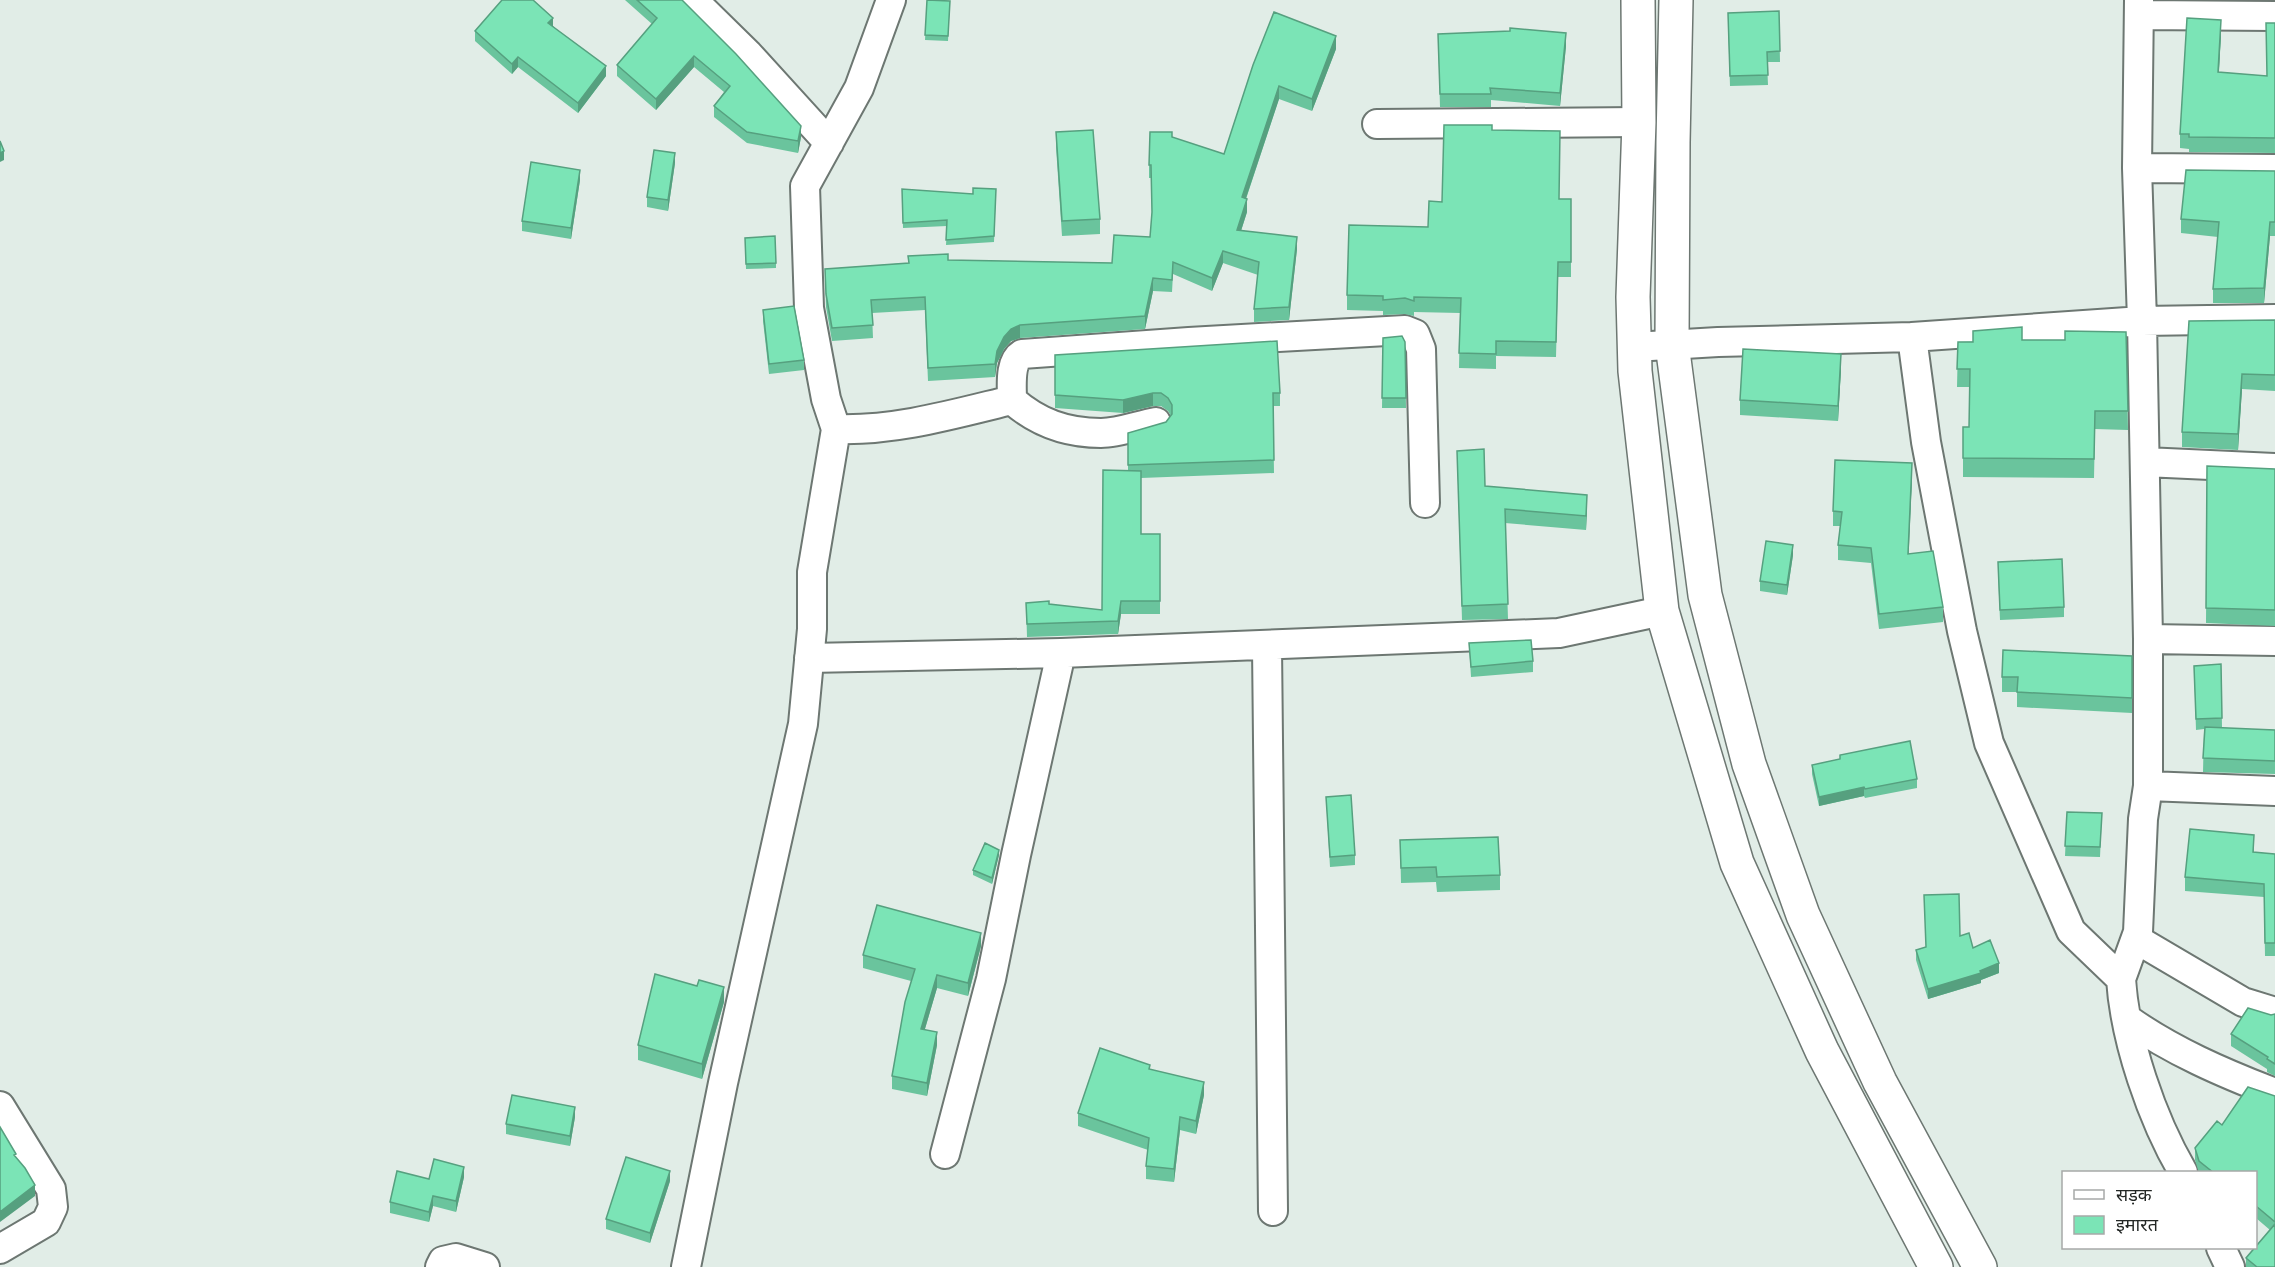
<svg xmlns="http://www.w3.org/2000/svg" width="2275" height="1267" font-family="'Roboto Condensed','Noto Sans Devanagari',sans-serif">
  <rect width="100%" height="100%" fill="#e1ede7"/>
  <g fill="none" stroke-linecap="round" stroke-linejoin="round">
    <defs>
      <path id="street" d="M693,0L748,54L829,143
        M891,0L859,88L805,186L809,308L826,399L836,429C896,431 954,414 1012,400C1038,423 1066,433 1101,433C1119,433 1139,425 1156,422
        M2139,0L2137,168L2142,321L2275,319
        M2139,15L2275,16
        M1377,124L1639,122
        M2137,168L2275,169
        M1912,337L2142,321L2148,639V786L2143,819L2138,932L2121,979
        M1634,347L1718,342L1912,337L1926,442L1962,631L1989,743L2071,931L2121,979C2125,1041 2152,1119 2183,1172
        M1012,400C1012,386 1009,362 1022,354L1189,342L1405,330L1415,334L1421,349L1425,503
        M2145,462L2275,468
        M2148,639L2275,641
        M1267,646L1273,1211
        M809,658L1061,653L1559,633L1662,611
        M2148,786L2275,791
        M2136,939L2243,1002L2275,1012
        M2127,1019C2172,1051 2223,1073 2275,1093
        M0,1106L51,1189L53,1207L46,1222L0,1249
        M945,1154L991,979L1016,855L1061,653
        M2221,1248L2230,1267
        M440,1267L443,1261L456,1258L485,1267
        M686,1267L723,1083L803,724L812,629V572L836,429"/>
      <path id="secondary" d="M1638,0L1639,122L1633,297L1635,371L1662,611L1737,863L1822,1051L1936,1267
        M1676,0L1673,142L1672,344L1705,595L1749,764L1803,915L1880,1082L1980,1267"/>
    </defs>
    <use href="#street" stroke="#6d7772" stroke-width="32"/>
    <use href="#secondary" stroke="#6d7772" stroke-width="36"/>
    <use href="#street" stroke="#fff" stroke-width="28"/>
    <use href="#secondary" stroke="#fff" stroke-width="33"/>
  </g>
  <path fill="#6ac49d" d="M625,0H682L801,137L798,153L747,143L714,117V106L724,92L694,67L656,110L617,76V65L652,24Z
    M927,0L950,1L948,41L925,40Z
    M1779,11L1780,62H1767L1768,85L1730,86L1728,23Z
    M2275,23V153L2189,152V149L2180,148V134L2221,34L2219,72L2267,76Z
    M553,26L606,76L578,113L518,67L512,74L475,41V31Z
    M1438,34L1566,46L1560,106L1491,100V107H1440Z
    M1336,49L1312,111L1279,99L1246,199L1247,212L1241,231L1297,249L1289,320L1254,322V309L1258,275L1223,263L1212,291L1173,274L1172,292L1153,291L1145,329L1020,338L1011,341L1004,349L997,363L995,377L928,381L925,310L872,313L873,338L832,341L826,307L825,269L948,260L1112,263L1150,237L1152,215L1151,178H1149V165L1172,137L1224,154L1253,65Z
    M1492,130L1559,199H1571V277H1558L1556,357L1496,356V369L1459,368L1460,313L1414,312V316L1405,314L1383,315V311L1347,310V295L1428,227L1442,202Z
    M1056,132L1100,219V234L1062,236L1056,147Z
    M675,163L668,211L647,207V197Z
    M2275,171V236H2270L2264,303H2213V289L2218,237L2181,233V219Z
    M580,180L571,239L522,231V221Z
    M902,189L973,194L996,189L994,242L946,245L947,226L903,228Z
    M745,238L776,263V268L746,269Z
    M763,310L804,360V370L769,374L763,321Z
    M2275,320V391L2242,389L2238,450L2182,447V432Z
    M2126,332L2128,430L2095,429L2094,478L1963,477V427H1969L1970,387H1957L1958,342L2022,340H2065Z
    M1383,338L1405,342L1406,408H1382Z
    M1055,355L1280,393V406H1273L1274,473L1141,478V534H1160V614H1121L1118,634L1027,637L1026,603L1102,610L1128,471V433L1166,422L1171,416L1168,411L1161,406H1153L1123,413L1055,408Z
    M1841,369L1838,421L1740,415V400Z
    M1457,451L1485,486L1587,509L1586,530L1505,523L1508,619L1462,620Z
    M2207,466L2275,469V626L2206,623Z
    M1912,478L1908,554L1943,607V622L1879,629L1871,563L1838,560V545L1840,526H1833V511Z
    M1793,555L1787,595L1760,591V581Z
    M1998,573L2064,607V617L2000,620Z
    M1469,643L1533,661V672L1471,677Z
    M2132,656V713L2017,707V692H2002V677Z
    M2221,664L2222,728L2275,730V774L2203,772L2204,729L2196,730L2194,666Z
    M1840,755L1917,779V788L1865,798L1864,796L1819,806L1812,774V765L1840,759Z
    M1326,797L1355,855V865L1330,867Z
    M2067,812L2102,813L2100,857L2065,856Z
    M1400,840L1500,875V890L1437,892L1436,882L1401,883Z
    M2254,848V852L2275,854V956H2265L2264,897L2185,891V877Z
    M999,855L992,884L973,875V870Z
    M1960,936L1999,973L1981,980V983L1928,999L1916,960V950Z
    M981,946L968,996L937,988L925,1029L937,1045L927,1096L892,1089V1076L911,981L863,968V955Z
    M724,1002L702,1079L638,1060V1045Z
    M2275,1014V1076L2267,1072V1069L2231,1046V1034L2271,1015Z
    M1150,1070L1204,1095L1196,1134L1180,1130L1174,1182L1146,1179V1166L1148,1150L1078,1126V1113Z
    M2275,1096V1267H2246V1258L2270,1230L2256,1218V1173H2199L2195,1160V1148L2222,1125Z
    M575,1117L570,1146L506,1134V1124Z
    M464,1177L456,1212L433,1206L429,1222L390,1213V1202L429,1179Z
    M670,1181L650,1243L606,1229V1219Z"/>
  <path fill="#56a07f" d="M553,18V28L548,23Z
    M2221,20V34L2218,87V72Z
    M1566,33V46L1560,106V93Z
    M1336,36V49L1312,111V99Z
    M694,56V67L656,110V99Z
    M518,57V67L512,74V64Z
    M606,66V76L578,113V103Z
    M1279,86V99L1242,210V197Z
    M801,126V137L798,153V141Z
    M4,151V160L0,162V153Z
    M675,153V163L668,211V200Z
    M580,170V180L571,239V228Z
    M1247,199V212L1237,243V230Z
    M2270,222V236L2264,303V288Z
    M1297,237V249L1289,320V307Z
    M1223,251V263L1212,291V278Z
    M1153,278V291L1145,329V316Z
    M1020,325V338L1011,341L1004,349L997,363L995,377V364L997,351L1004,337L1011,329Z
    M1841,354V369L1838,421V406Z
    M2242,374V389L2238,450V434Z
    M1153,393V406L1123,413V400Z
    M1912,463V478L1908,569V554Z
    M1587,495V509L1586,530V516Z
    M1793,545V555L1787,595V585Z
    M1121,601V614L1118,634V621Z
    M1864,787V796L1819,806V797Z
    M999,850V855L992,884V878Z
    M981,933V946L968,996V983Z
    M1999,963V973L1981,980V983L1928,999V989Z
    M937,975V988L921,1042V1029Z
    M724,987V1002L702,1079V1064Z
    M937,1032V1045L927,1096V1083Z
    M1204,1082V1095L1196,1134V1121Z
    M575,1107V1117L570,1146V1136Z
    M1180,1117V1130L1174,1182V1169Z
    M464,1167V1177L456,1212V1201Z
    M670,1171V1181L650,1243V1233Z
    M35,1185V1196L0,1222V1212Z
    M433,1196V1206L429,1222V1212Z"/>
  <path fill="#7be4b6" stroke="#56a07f" stroke-width="1.5" d="M502,0H533L553,18L548,23L606,66L578,103L518,57L512,64L475,31Z
    M637,0H682L736,54L801,126L798,141L747,132L714,106L730,86L694,56L656,99L617,65L657,18Z
    M927,0L950,1L948,36L925,35Z
    M1779,11L1780,51L1767,52L1768,75L1730,76L1728,13Z
    M1274,12L1336,36L1312,99L1279,86L1242,197L1247,199L1237,230L1297,237L1289,307L1254,309L1259,262L1223,251L1212,278L1173,262L1172,280L1153,278L1145,316L1020,325L1011,329L1004,337L997,351L995,364L928,368L925,297L871,300L873,325L832,328L826,294L825,269L909,263L908,256L948,254V260L1112,263L1114,235L1150,237L1152,212L1151,165H1149L1150,132H1172V137L1224,154L1253,65Z
    M2187,18L2221,20L2218,72L2267,76L2266,23H2275V138L2189,137V134H2180Z
    M1510,28L1566,33L1560,93L1490,88L1491,94H1440L1438,34L1510,31Z
    M1444,125H1492V130L1560,131L1559,199H1571V262H1558L1556,342L1496,341V354L1459,353L1461,298L1414,297V301L1405,298L1383,300V296L1347,295L1349,225L1428,227L1429,201L1442,202Z
    M1093,130L1100,219L1062,221L1056,132Z
    M0,141L4,151L0,153Z
    M654,150L675,153L668,200L647,197Z
    M531,162L580,170L571,228L522,221Z
    M2186,170L2275,171V222H2270L2264,288L2213,289L2219,222L2181,219Z
    M973,188L996,189L994,236L946,240L947,220L903,223L902,189L973,194Z
    M775,236L776,263L746,264L745,238Z
    M794,306L804,360L769,364L763,310Z
    M2275,320V375L2242,374L2238,434L2182,432L2189,321Z
    M2022,327V340H2065V331L2126,332L2128,411H2095L2094,459L1963,458V427H1969L1970,369H1957L1958,342H1973V331Z
    M1402,336L1405,342L1406,398H1382L1383,338Z
    M1277,341L1280,393H1273L1274,460L1128,465V433L1166,422L1172,414V405L1168,398L1161,393H1153L1123,400L1055,395V355Z
    M1743,349L1841,354L1838,406L1740,400Z
    M1484,449L1485,486L1587,495L1586,516L1505,509L1508,604L1462,606L1457,451Z
    M1835,460L1912,463L1908,554L1933,551L1943,607L1879,614L1871,548L1838,545L1842,512L1833,511Z
    M2207,466L2275,469V610L2206,608Z
    M1103,470L1141,471V534H1160V601H1121L1118,621L1027,624L1026,603L1049,601V604L1102,610Z
    M1766,541L1793,545L1787,585L1760,581Z
    M2062,559L2064,607L2000,610L1998,562Z
    M1531,640L1533,661L1471,667L1469,643Z
    M2003,650L2132,656V698L2017,692L2018,677H2002Z
    M2221,664L2222,718L2196,719L2194,666Z
    M2205,727L2275,730V761L2203,758Z
    M1910,741L1917,779L1865,789L1864,787L1819,797L1812,765L1840,759V755Z
    M1351,795L1355,855L1330,857L1326,797Z
    M2067,812L2102,813L2100,847L2065,846Z
    M2190,829L2254,835L2253,852L2275,854V943H2265L2264,884L2185,877Z
    M1498,837L1500,875L1437,877L1436,867L1401,868L1400,840Z
    M985,843L999,850L992,878L973,870Z
    M1959,894L1960,936L1969,933L1973,948L1990,940L1999,963L1980,971L1981,973L1928,989L1916,950L1926,947L1924,895Z
    M877,905L981,933L968,983L937,975L921,1029L937,1032L927,1083L892,1076L905,1002L915,969L863,955Z
    M655,974L697,986L699,980L724,987L702,1064L638,1045Z
    M2248,1008L2271,1015L2275,1014V1064L2267,1059L2268,1057L2231,1034Z
    M1100,1048L1150,1065L1149,1069L1204,1082L1196,1121L1180,1117L1174,1169L1146,1166L1149,1138L1078,1113Z
    M2248,1087L2275,1096V1222L2256,1206V1173H2214L2199,1161L2195,1148L2217,1121L2222,1125Z
    M512,1095L575,1107L570,1136L506,1124Z
    M0,1127L16,1154L14,1155L25,1168L35,1185L0,1212Z
    M626,1157L670,1171L650,1233L606,1219Z
    M434,1159L464,1167L456,1201L433,1196L429,1212L390,1202L397,1171L429,1179Z
    M2275,1224V1267H2257L2246,1258Z"/>
  <rect x="2062" y="1171" width="195" height="78" fill="#ffffff" stroke="#a7a9a8" stroke-width="1.5"/>
  <rect x="2074" y="1190" width="30" height="9" fill="#ffffff" stroke="#a7a9a8" stroke-width="1.5"/>
  <text x="2116" y="1201" font-size="18" fill="#232725">सड़क</text>
  <rect x="2074" y="1216" width="30" height="18" fill="#7be4b6" stroke="#a7a9a8" stroke-width="1.5"/>
  <text x="2116" y="1231" font-size="18" fill="#232725">इमारत</text>
</svg>
